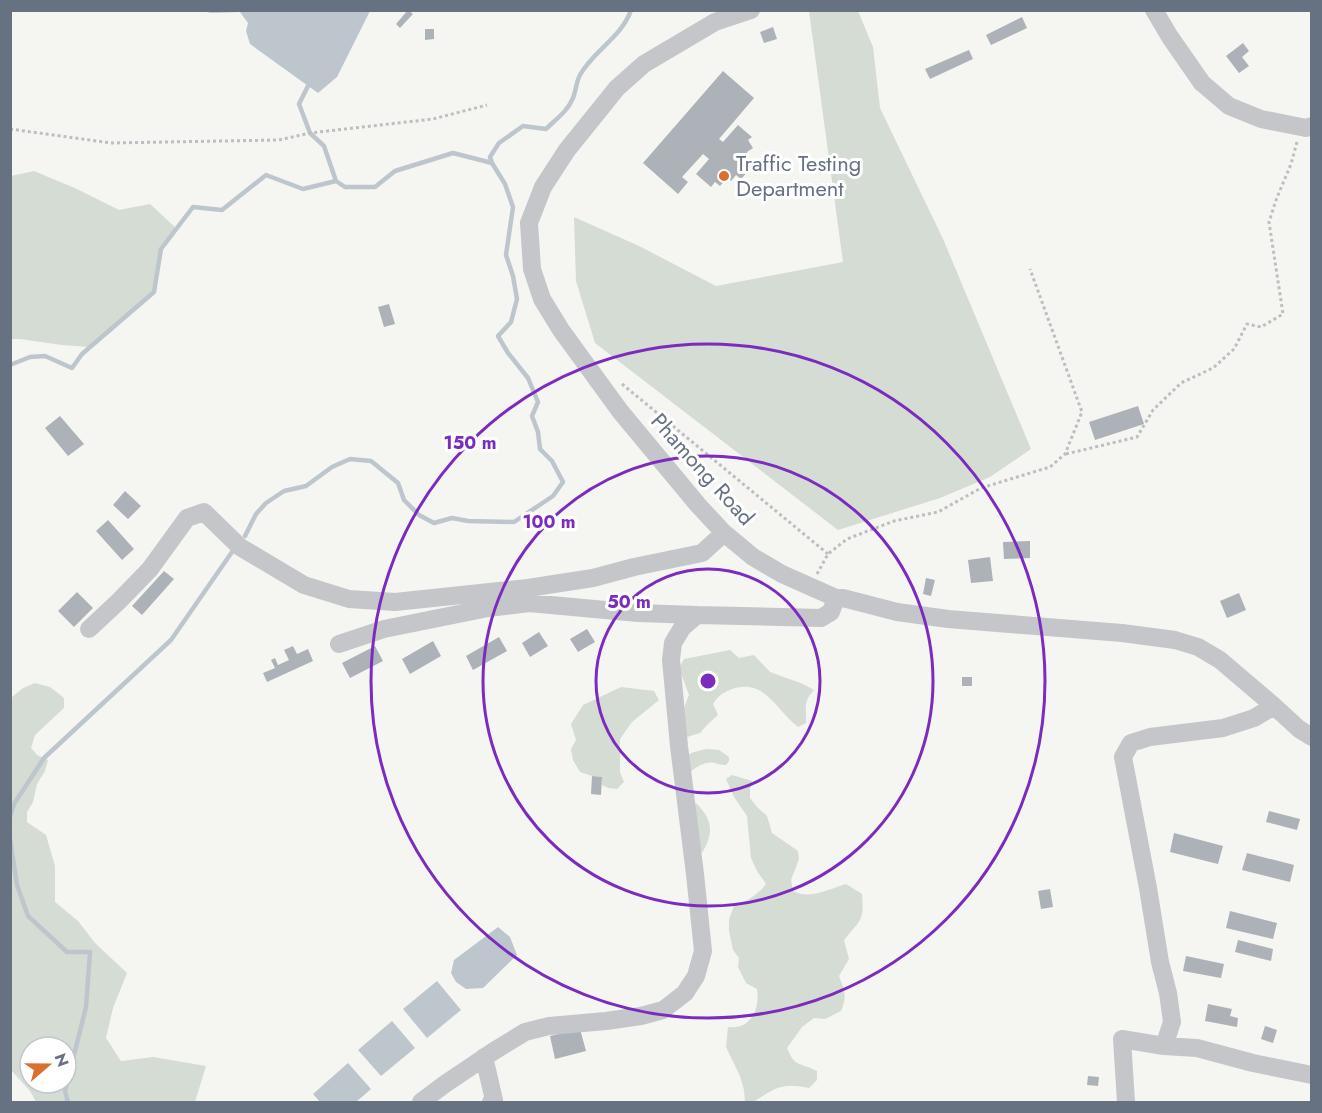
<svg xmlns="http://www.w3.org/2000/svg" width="1322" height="1113" font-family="Jost,sans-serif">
  <rect width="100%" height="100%" fill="#f5f5f2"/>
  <path fill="#d5dcd3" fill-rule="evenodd" d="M809,11H858L873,47L880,108L943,239L1031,449L990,477L940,498L838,530L595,343L576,281L574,217L639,246L716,286L843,262Z
    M34,171L77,189L119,210L150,204L176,228L161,249L154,292L90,347L62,345L20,339H11V176Z
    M730,650L739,658L754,655L770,672L803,684L814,690C802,703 807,708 806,723L798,727C776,710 765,678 732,689C722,693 718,696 713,704L718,715L708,724L700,733L687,737C681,719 682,712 689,695L679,668L684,659Z
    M35,683L50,687L64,698V708L35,735L31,748L37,755L48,760L45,771L37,784L33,802L27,812V822L46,835L55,866V902L78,921L95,943L127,973L113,1008L106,1038L121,1061L153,1057L206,1066L195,1102H36L30,1091L11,1070V709L12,697L23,688ZM30,1047H66V1083H30Z
    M621,687L654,691L659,700L632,722L620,739V772L624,782L617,789L608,788L602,785V777L592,776L580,772L573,760L571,749L576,740L571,724L583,705Z
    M706,749L719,750L729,757V761L726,765C722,765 719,764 715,763C706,761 698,766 690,772L683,760L691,753Z
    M732,775L752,781L750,789V798L757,807L767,816L772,833L798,851L799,859L791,880L793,891C811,900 828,889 846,884L862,894C864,922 861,919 844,940L849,959L839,976C845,991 847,997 841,1011L825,1019L814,1018L802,1027L787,1048C795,1068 800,1062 817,1071V1080L809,1088C781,1082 776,1088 753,1102H745L744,1090L740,1076L726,1047L728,1027C751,1030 760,1009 757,989L746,983L738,967L739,958L733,950L729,931V919L734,906C746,902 758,895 766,884L757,871L751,858L747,816L734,797L726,779Z
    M696,803C713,820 714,833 702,853L695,840L691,811Z"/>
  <path fill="#bec6cd" d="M202,11L370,10V11L337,77L318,93L250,44L246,31L248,23L240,12L211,13Z
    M498,927L510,937L517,955L483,988L466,989L456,982L451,973L454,960Z
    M437,981L461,1010L427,1038L403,1009Z
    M392,1021L415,1048L381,1076L358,1050Z
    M348,1063L371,1089L356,1102H320L313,1094Z"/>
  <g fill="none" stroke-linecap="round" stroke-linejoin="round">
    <path stroke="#bec6cd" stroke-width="4.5" d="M308,80V86L299,104L310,133L324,146L336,181
      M10,365L30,357L45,356L72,368L82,354L154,292L161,249L193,207L222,210L266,175L303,189L336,181L345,187H375L395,171L453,153L492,163
      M245,536L256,514L266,503L284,491L306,486L332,467L350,459L371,461L398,483L404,500L419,515L434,523L452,518L468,521L514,522L553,496L563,482L552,461L540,449L538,432L532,416L538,402L528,378L508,353L498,336L511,322L517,299L513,276L506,255L513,207L505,184L492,163L490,157L499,143L523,126L546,129C556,119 568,111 573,98C576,91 576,82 580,75C593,51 622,37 631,10
      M10,816L14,804L44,758L171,640L232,552
      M10,839L17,885L28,916L67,952H90L86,1007L65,1091L68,1102"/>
  </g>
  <path fill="#adb2b8" d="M408,10L413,14L400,28L396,24Z
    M1022,17L1027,28L991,45L986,35Z
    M773,27L777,39L764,43L760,32Z
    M425,29H434V39L425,40Z
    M1243,43L1249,51L1242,57L1249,66L1239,73L1226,56Z
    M969,50L973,59L930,79L925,69Z
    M723,71L754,98L719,139L723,142L738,125L752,137L748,140L753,148L747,152L749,158L745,163L751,168L741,179L736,175L731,181L728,177L720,186L715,182L711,187L696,174L709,159L703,154L682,177L688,182L678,194L643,163Z
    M389,304L395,324L384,327L378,307Z
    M1138,406L1144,424L1095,440L1089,422Z
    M60,416L84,444L68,456L45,428Z
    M125,491L141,506L128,519L113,505Z
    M108,520L134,549L122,560L96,531Z
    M1030,541V558L1004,559L1003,542Z
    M990,557L993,581L971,583L968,560Z
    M164,571L174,579L142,615L132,606Z
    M926,578L935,580L931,596L923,594Z
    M77,592L93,608L74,627L58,611Z
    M1239,593L1246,610L1227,618L1220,601Z
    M587,629L595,642L578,652L570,639Z
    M539,632L548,646L530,657L522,643Z
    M499,637L507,651L473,670L466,656Z
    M433,641L441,656L410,674L402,659Z
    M293,646L297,654L308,649L313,661L267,682L263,673L275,668L271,660L275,658L278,665L289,660L284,650Z
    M375,646L383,661L350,678L342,663Z
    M962,677H972V686H962Z
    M592,776L602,777L601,795L591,794Z
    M1269,811L1300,819L1297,830L1266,822Z
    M1174,833L1223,846L1218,864L1170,852Z
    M1247,853L1294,865L1290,882L1242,870Z
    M1050,889L1053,907L1041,909L1038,891Z
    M1230,911L1277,923L1273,939L1226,928Z
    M1238,940L1273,949L1271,961L1235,952Z
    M1186,956L1224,964L1221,978L1183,971Z
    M1208,1004L1232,1009L1230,1016L1238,1018L1237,1027L1205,1021Z
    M1265,1026L1277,1030L1273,1043L1261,1039Z
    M580,1029L586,1051L555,1059L550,1036Z
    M1088,1076L1099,1077L1098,1086L1087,1085Z"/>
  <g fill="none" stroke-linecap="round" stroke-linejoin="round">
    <path stroke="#bdbec1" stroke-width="3" stroke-dasharray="3 3" stroke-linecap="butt" d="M10,129L111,143L279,140L310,133L433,119L487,105
      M622,384L828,554
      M1066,454L1137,437L1153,410L1181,383L1213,368L1234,349L1247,324L1261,327L1283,314L1269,222L1276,200L1291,164L1297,142
      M817,574L828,554L847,539L894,521L938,512L981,488L1050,467L1065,454L1082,412L1030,269"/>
    <path stroke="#c4c6ca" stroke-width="18" d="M751,10L715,22L644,64L617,88L567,150L543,187L529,223L532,269L542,299L561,330L620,411L698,505L724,533L753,557L782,574L836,598H843L897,612L948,619L1122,633L1175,640L1198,647L1220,660L1274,706L1299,729L1312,737
      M1154,10L1170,37L1202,83L1229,106L1261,119L1306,128L1312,126
      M89,629L119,601L150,569L187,518L204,512L240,547L304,585L349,599L395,602L528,588L593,578L634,567L702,553L724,533
      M339,644L384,629L488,608L529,603L638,613L697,615L821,618L831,612L836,598
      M1164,1046L1172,1022L1168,993L1160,962L1148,888L1123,757L1131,743L1150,737L1223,728L1254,718L1274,706
      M484,1057L494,1100L491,1102
      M421,1102L445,1084L494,1051L525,1032L549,1026L606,1021L641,1016L663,1010L685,993L696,976L703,951L695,874L679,746L671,660L673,643L682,628L697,615
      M1126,1102L1122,1039L1164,1046L1197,1048L1253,1063L1312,1075"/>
  </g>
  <g fill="none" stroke="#7b2cbf" stroke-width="3">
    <circle cx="708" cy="681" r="112"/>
    <circle cx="708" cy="681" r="225"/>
    <circle cx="708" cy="681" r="337"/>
  </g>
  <circle fill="#db6f2d" stroke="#fff" stroke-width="2" cx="724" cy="176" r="6"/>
  <g text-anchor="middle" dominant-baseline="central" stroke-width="6" stroke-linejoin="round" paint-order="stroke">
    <g font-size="22" fill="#667182" stroke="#fff" text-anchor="start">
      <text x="736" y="163">Traffic Testing<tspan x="736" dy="25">Department</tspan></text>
    </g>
    <g font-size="22" fill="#667182" stroke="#fff">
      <text transform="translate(703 469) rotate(48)">Phamong Road</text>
    </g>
  </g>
  <circle cx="708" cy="681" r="9" fill="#7b2cbf" stroke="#fff" stroke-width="3"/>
  <g font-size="18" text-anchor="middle" font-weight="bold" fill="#7b2cbf" stroke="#fff" stroke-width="6" stroke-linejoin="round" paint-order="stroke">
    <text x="470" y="449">150 m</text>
    <text x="549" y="528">100 m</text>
    <text x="629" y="608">50 m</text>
  </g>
  <rect width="1322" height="1113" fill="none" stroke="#667182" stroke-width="24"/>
  <g transform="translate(48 1065) rotate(70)"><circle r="28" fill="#ffffff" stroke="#c2c6cd" stroke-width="1.5"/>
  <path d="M0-4.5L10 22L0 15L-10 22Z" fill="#db6f2d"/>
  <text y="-9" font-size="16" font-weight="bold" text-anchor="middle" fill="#667182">N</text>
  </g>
</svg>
